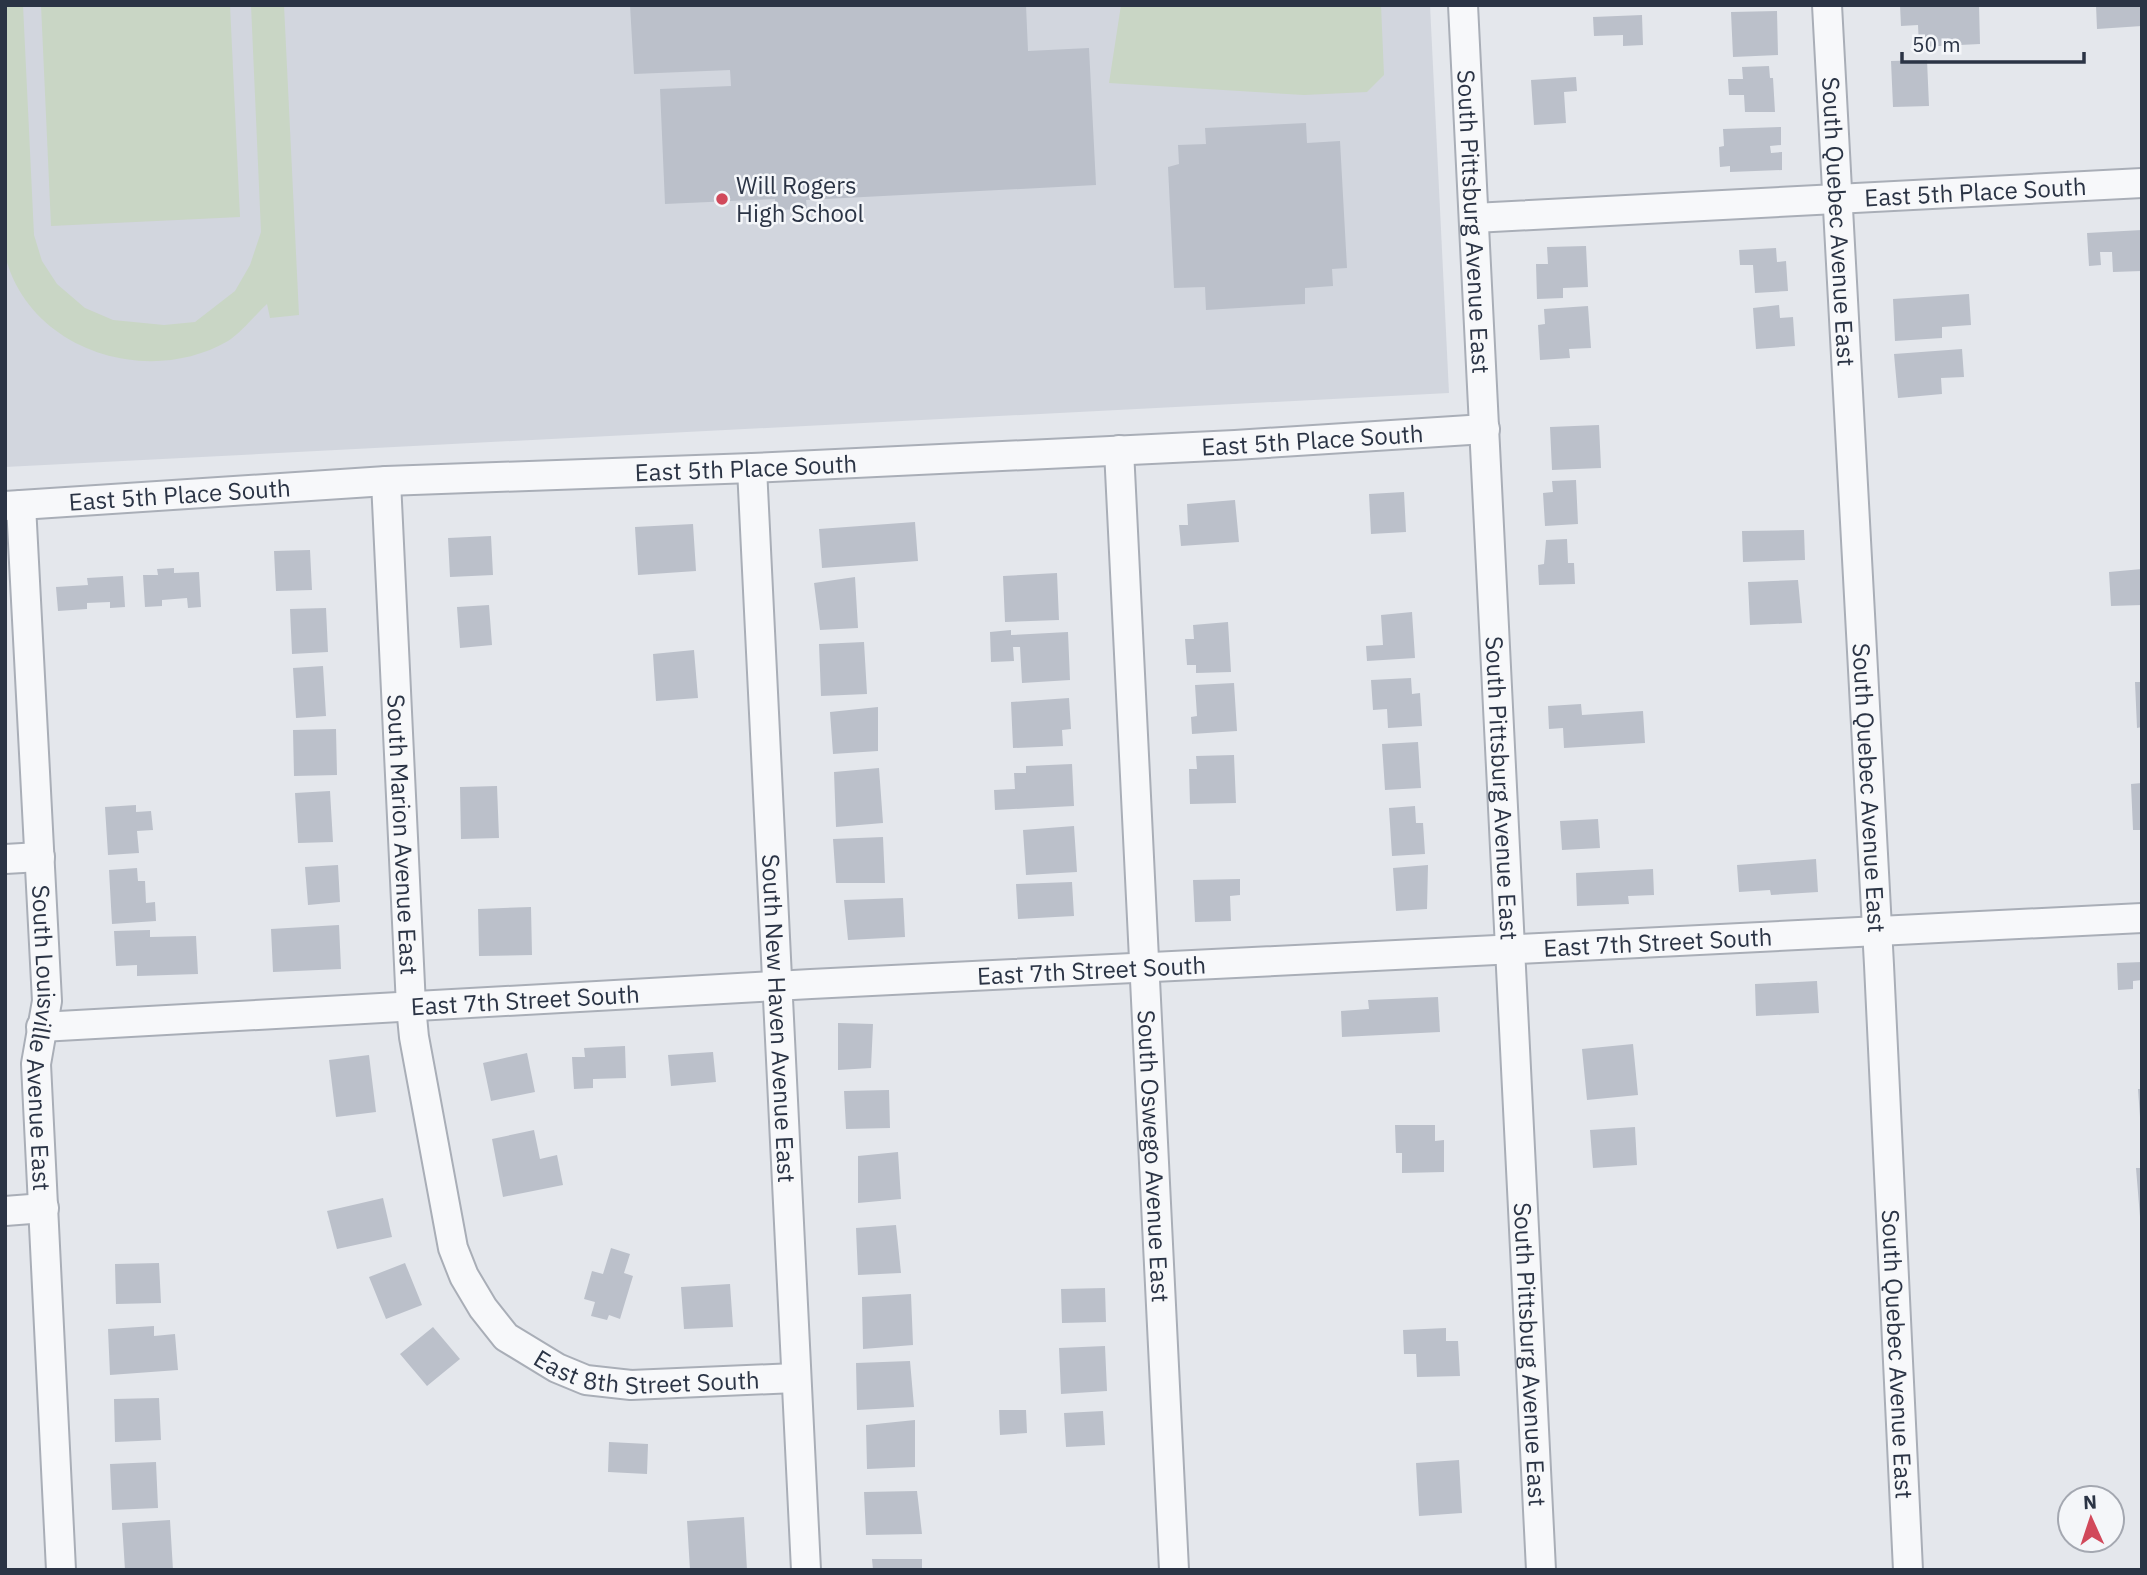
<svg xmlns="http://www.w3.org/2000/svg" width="2147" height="1575" font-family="'IBM Plex Sans',sans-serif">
  <rect width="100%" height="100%" fill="#e4e7ec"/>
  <path fill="#d2d6de" d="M5,5H1430L1449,393L5,467Z"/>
  <path fill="#c9d6c5" d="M5,5H23L34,235L42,261L57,284L85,308L113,320L164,325L195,322L235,291L250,265L261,232L251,5H284L299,315L270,318L267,304C255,315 242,332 228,341C147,388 28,350 5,255Z
    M41,5H230L240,217L51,226Z
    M1121,5H1381L1384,75L1367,92L1304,95L1109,83Z"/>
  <path fill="#bbc0ca" d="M630,5H1026L1028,51L1089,48L1096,185L806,200L807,209L775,210V199L665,204L660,89L731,86L730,70L634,74Z
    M1900,5H1979L1980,44L1919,47L1918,25L1901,26Z
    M2096,5H2142V26L2097,29Z
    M1777,11L1778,55L1733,57L1731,12Z
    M1642,15L1643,45L1623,46V35L1594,36L1593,17Z
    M1927,60L1929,106L1893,107L1891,61Z
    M1769,66L1770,78H1773L1775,112H1745L1744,95H1729L1728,79H1743L1742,67Z
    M1576,77L1577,91L1564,92L1566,123L1534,125L1531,80Z
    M1306,123L1307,143L1340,141L1347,268L1332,269L1333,286L1305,288V304L1206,310L1205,287L1174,288L1168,167L1179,164L1178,145L1206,144L1205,128Z
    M1781,127V145L1770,146L1771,153L1782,152V170L1730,172V166L1720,167L1719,147L1724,146L1723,129Z
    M2142,230V271L2113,272L2112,252H2100L2101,265L2089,266L2087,233Z
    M1586,246L1588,287L1563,288V298L1537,299L1536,264H1548L1547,247Z
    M1776,248L1777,262L1786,261L1788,291L1755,293L1753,265H1740L1739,250Z
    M1969,294L1971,325L1942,327V338L1895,341L1893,299Z
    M1779,305L1780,318L1793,317L1795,346L1756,349L1753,308Z
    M1588,306L1591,348L1569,349L1570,358L1540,360L1538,325L1545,324L1544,309Z
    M1962,349L1964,377L1941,378L1942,394L1898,398L1894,354Z
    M1599,425L1601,468L1552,470L1550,427Z
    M1576,480L1578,524L1545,526L1543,493L1553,492L1552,481Z
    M1404,492L1406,532L1371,534L1369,494Z
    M1235,500L1239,542L1181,546L1179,525H1188L1187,504Z
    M915,522L918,561L822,568L819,529Z
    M693,524L696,571L638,575L635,527Z
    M1804,530L1805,560L1743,562L1742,531Z
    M491,536L493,575L450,577L448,538Z
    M1567,539L1568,563H1574L1575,584L1539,585L1538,565L1544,564L1546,540Z
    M310,550L312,590L276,591L274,551Z
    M174,568V573L199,572L201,607L188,608L187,598L162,600V606L145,607L143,575H158L157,569Z
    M2142,569V605L2111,606L2109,572Z
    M1057,573L1059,620L1005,622L1003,576Z
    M123,576L125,607L110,608V602L87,603V609L58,611L56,587L88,585L87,578Z
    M855,577L858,628L820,630L814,583Z
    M1798,580L1802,623L1750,625L1748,582Z
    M489,605L492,645L460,648L457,607Z
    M326,608L328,652L292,654L290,609Z
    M1412,612L1415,658L1367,661L1366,646L1383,645L1381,615Z
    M1228,622L1231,672L1196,673V665H1187L1185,639H1194L1193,625Z
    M1011,630V635L1068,632L1070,680L1022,683L1020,647H1013L1014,661L991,662L990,632Z
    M864,642L867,694L821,696L819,644Z
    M694,650L698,698L656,701L653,654Z
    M323,666L326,716L296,718L293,668Z
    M1411,678L1412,694L1420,693L1422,726L1388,728L1387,709L1373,710L1371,680Z
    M2135,682H2142V727L2137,728Z
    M1234,683L1237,731L1192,734L1191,717L1197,716L1195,685Z
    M1069,698L1071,729L1062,730L1063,746L1013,748L1011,702Z
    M1581,704L1582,715L1643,711L1645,743L1564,748L1563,728L1549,729L1548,706Z
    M878,707V751L833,754L830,712Z
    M336,729L337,775L294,776L293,730Z
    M1418,742L1421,788L1385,790L1382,744Z
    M1234,755L1236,803L1190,804L1189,769H1197L1196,756Z
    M1072,764L1074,806L995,810L994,790L1015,789L1014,773H1026V766Z
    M879,768L883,823L836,827L834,772Z
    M2142,783V830H2133L2131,784Z
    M497,786L499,838L461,839L460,787Z
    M330,791L333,842L298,843L295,793Z
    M136,805V812L151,811L153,830L137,831L139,853L108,855L105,807Z
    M1415,806L1416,823H1423L1425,854L1392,856L1389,808Z
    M1598,819L1600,848L1562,850L1560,821Z
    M1074,826L1077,872L1026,875L1023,830Z
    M883,837L885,883H836L833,839Z
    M1816,859L1818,892L1771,895L1770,890L1739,892L1737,865Z
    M338,865L340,902L308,905L305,867Z
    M1428,865L1427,909L1396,911L1393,868Z
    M137,868L138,881H145L146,903L155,902L156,921L112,924L109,870Z
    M1653,869L1654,895L1628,896L1629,904L1577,906L1576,873Z
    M1240,879V895L1230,896L1231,921L1195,922L1193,880Z
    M1072,882L1074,916L1018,919L1016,884Z
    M903,898L905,937L848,940L844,900Z
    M531,907L532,955L479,956L478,909Z
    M339,925L341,969L273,972L271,929Z
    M150,930V937L196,936L198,974L137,976V965L116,966L114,931Z
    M2142,962V980L2133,981V989L2118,990L2117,963Z
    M1817,981L1819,1013L1756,1016L1755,984Z
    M1438,997L1440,1032L1342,1037L1341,1011L1369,1009L1368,1000Z
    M838,1023L873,1024L871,1068L838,1070Z
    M1633,1044L1638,1095L1587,1100L1582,1049Z
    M625,1046L626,1078L593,1079V1088L574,1089L572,1057H585L584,1048Z
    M713,1052L716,1082L671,1086L668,1055Z
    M527,1053L535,1092L491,1101L483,1063Z
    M369,1055L376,1112L336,1117L329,1060Z
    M2138,1089H2142V1117H2140Z
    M889,1090L890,1128L846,1129L844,1091Z
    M1395,1125H1435V1141L1444,1140V1172L1402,1173V1153H1396Z
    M1635,1127L1637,1165L1593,1168L1590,1130Z
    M534,1130L540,1159L557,1155L563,1185L503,1197L492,1139Z
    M898,1152L901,1199L858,1203V1156Z
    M2136,1168H2142V1217H2140Z
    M383,1198L392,1237L337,1249L327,1211Z
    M896,1225L901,1273L858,1275L856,1228Z
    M611,1248L630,1254L624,1273L633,1276L620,1319L609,1315L607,1320L591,1316L595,1302L584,1299L592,1271L603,1274Z
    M159,1263L161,1303L116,1304L115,1264Z
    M405,1263L422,1305L386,1319L369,1277Z
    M730,1284L733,1327L684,1329L681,1287Z
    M1105,1288L1106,1322L1062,1323L1061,1289Z
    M911,1294L913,1345L863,1349L862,1297Z
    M154,1326V1336L175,1334L178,1370L110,1375L108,1329Z
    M433,1327L460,1359L427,1386L400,1354Z
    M1446,1328V1341H1458L1460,1376L1417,1377L1416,1354H1404L1403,1330Z
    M1105,1346L1107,1391L1061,1394L1059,1348Z
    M910,1361L914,1407L857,1410L856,1363Z
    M159,1398L161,1440L115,1442L114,1399Z
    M999,1410H1026L1027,1433L1000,1435Z
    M1103,1411L1105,1445L1066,1447L1064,1413Z
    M915,1420V1467L867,1469L866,1425Z
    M609,1442L648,1444L647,1474L608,1472Z
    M1459,1460L1462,1513L1419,1516L1416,1463Z
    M156,1462L158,1508L112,1510L110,1464Z
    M917,1491L922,1534L866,1535L864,1492Z
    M744,1517L747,1570H690L687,1521Z
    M170,1520L173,1570H125L122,1523Z
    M872,1559H922V1570H873Z"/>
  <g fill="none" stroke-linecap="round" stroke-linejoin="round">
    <defs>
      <g id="street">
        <path id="s1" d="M1463,5L1541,1570"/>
        <path id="s2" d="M1827,5L1879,965L1908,1570"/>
        <path id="s3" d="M1474,218L2142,183"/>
        <path id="s4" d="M1119,450L1174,1570"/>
        <path id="s5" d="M752,468L806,1570"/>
        <path id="s6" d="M386,481L411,1006L414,1037L453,1248L464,1276L483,1308L506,1337L557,1368L586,1380L631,1385L795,1378"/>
        <path id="s7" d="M21,505L47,1001L36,1064L61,1570"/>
        <path id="s8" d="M5,506L386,481L752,468L1235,445L1485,429"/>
        <path d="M5,859L40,857"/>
        <path id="s9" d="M41,1027L811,984L2142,918"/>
        <path d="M5,1211L44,1208"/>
      </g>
    </defs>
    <use href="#street" stroke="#a9aeb7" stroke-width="32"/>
    <use href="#street" stroke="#f7f8fa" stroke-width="28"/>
  </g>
  <circle fill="#d1495b" stroke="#f4f6f9" stroke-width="2.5" cx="722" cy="199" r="7"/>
  <g text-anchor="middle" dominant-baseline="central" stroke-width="5" stroke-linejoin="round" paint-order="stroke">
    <g font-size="24" fill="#2b3445" stroke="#f4f6f9" text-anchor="start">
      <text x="736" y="185">Will Rogers<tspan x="736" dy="28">High School</tspan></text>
    </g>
    <g font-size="24" fill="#2b3445" stroke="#f4f6f9">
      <text stroke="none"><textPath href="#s3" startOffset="502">East 5th Place South</textPath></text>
      <text stroke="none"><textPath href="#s1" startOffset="217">South Pittsburg Avenue East</textPath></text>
      <text stroke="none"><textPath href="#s2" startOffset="217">South Quebec Avenue East</textPath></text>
      <text stroke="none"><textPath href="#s8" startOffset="1309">East 5th Place South</textPath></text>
      <text stroke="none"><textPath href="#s8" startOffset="742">East 5th Place South</textPath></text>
      <text stroke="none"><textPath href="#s8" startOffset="175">East 5th Place South</textPath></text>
      <text stroke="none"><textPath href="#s1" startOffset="784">South Pittsburg Avenue East</textPath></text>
      <text stroke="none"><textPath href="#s2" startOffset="784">South Quebec Avenue East</textPath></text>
      <text stroke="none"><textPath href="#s6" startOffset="354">South Marion Avenue East</textPath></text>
      <text stroke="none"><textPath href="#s9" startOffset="1619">East 7th Street South</textPath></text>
      <text stroke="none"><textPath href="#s9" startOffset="1052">East 7th Street South</textPath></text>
      <text stroke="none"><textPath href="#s9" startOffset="485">East 7th Street South</textPath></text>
      <text stroke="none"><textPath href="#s5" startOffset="551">South New Haven Avenue East</textPath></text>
      <text stroke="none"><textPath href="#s7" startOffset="534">South Louisville Avenue East</textPath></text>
      <text stroke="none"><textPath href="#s4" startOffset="707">South Oswego Avenue East</textPath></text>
      <text stroke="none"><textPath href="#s1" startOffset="1351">South Pittsburg Avenue East</textPath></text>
      <text stroke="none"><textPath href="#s2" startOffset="1351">South Quebec Avenue East</textPath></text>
      <text stroke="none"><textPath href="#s6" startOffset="1026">East 8th Street South</textPath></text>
    </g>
  </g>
  <rect width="2147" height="1575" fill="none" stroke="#2b3445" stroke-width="14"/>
  <g transform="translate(2091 1519) rotate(357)"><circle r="33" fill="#f4f6f9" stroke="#a4a8b1" stroke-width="2"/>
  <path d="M0-5L12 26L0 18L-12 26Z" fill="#d1495b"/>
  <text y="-10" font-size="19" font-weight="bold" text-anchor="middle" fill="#2b3445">N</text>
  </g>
  <path d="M1902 52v10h182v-10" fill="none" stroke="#2b3445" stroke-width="3.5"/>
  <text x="1912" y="52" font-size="21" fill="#2b3445" stroke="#f4f6f9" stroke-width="5" paint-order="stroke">50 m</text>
</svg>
